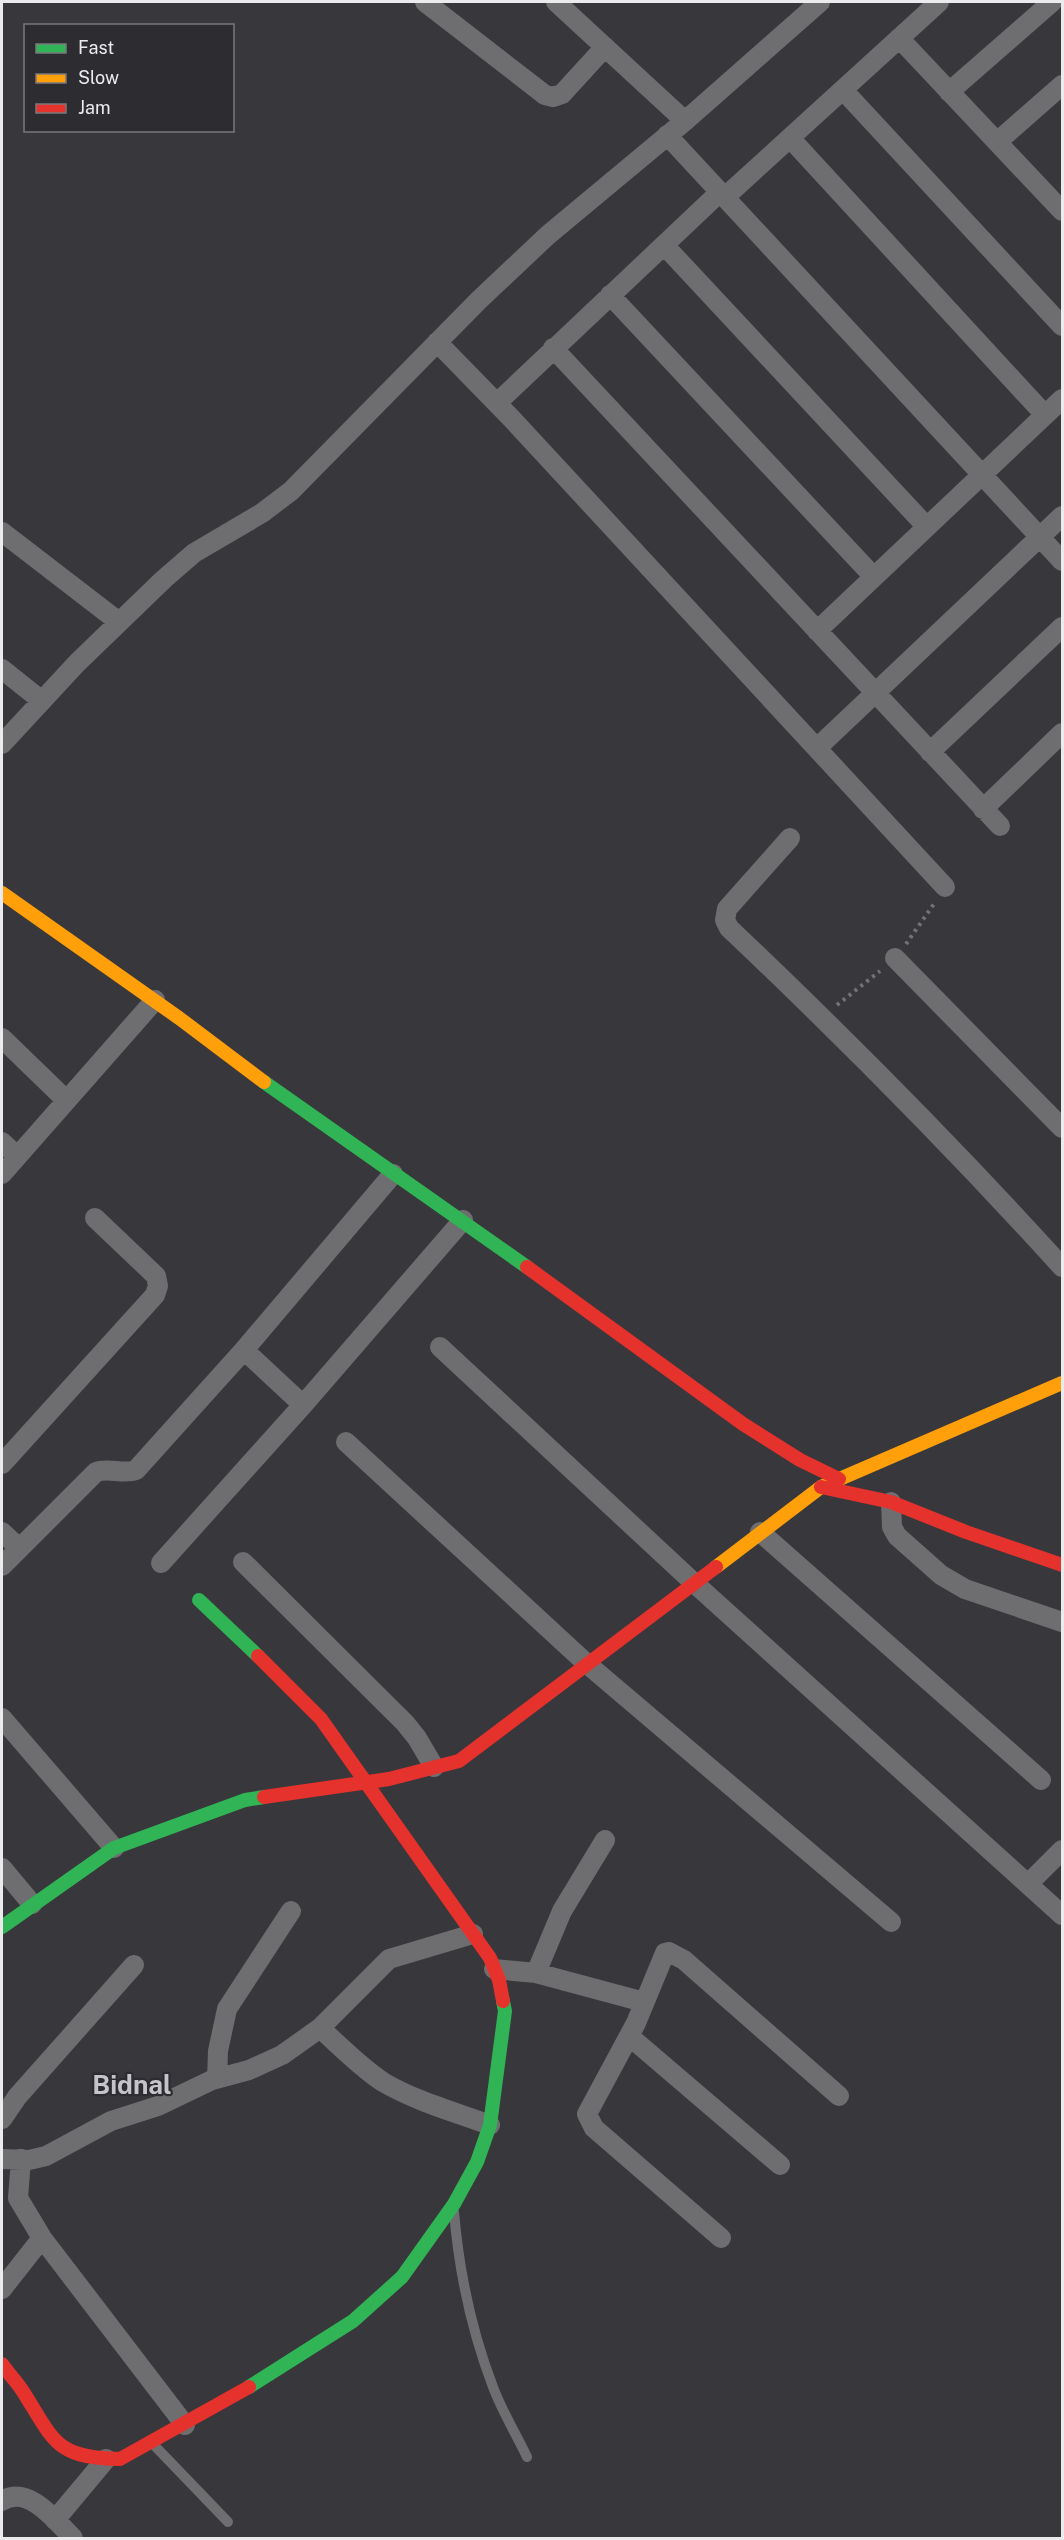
<svg xmlns="http://www.w3.org/2000/svg" width="1064" height="2540" font-family="'Public Sans',sans-serif">
  <rect width="100%" height="100%" fill="#38373b"/>
  <g fill="none" stroke-linecap="round" stroke-linejoin="round">
    <path stroke="#737274" stroke-width="4" stroke-dasharray="3 4.5" stroke-linecap="butt" d="M906,944L936,901
      M837,1005L880,971"/>
    <path stroke="#6e6e70" stroke-width="10" d="M454,2212C459,2271 472,2332 493,2387C502,2411 516,2434 527,2457
      M152,2443L228,2522"/>
    <path stroke="#6e6e70" stroke-width="20" d="M425,2L545,95L553,97L562,94L605,47
      M556,2L685,121
      M899,38L1062,211
      M843,90L1062,326
      M949,92L1052,2
      M667,135L1062,561
      M790,138L1045,415
      M997,142L1062,85
      M725,197L939,2
      M664,245L926,526
      M610,295L873,576
      M437,342L512,419L945,887
      M553,348L1000,826
      M497,403L720,192
      M2,532L119,622
      M817,631L1062,399
      M2,669L42,701
      M2,744L77,663L164,579L194,553L262,513L291,491L479,300L548,235L685,121L820,2
      M817,748L1062,516
      M930,752L1062,627
      M983,809L1062,733
      M790,838L727,909L725,920L729,928C844,1037 956,1150 1062,1267
      M895,958L1062,1128
      M2,1038L66,1100
      M2,1142L17,1156
      M2,1174L155,1000
      M440,1347L693,1582L1062,1915
      M244,1350L303,1405
      M346,1442L586,1663L891,1922
      M2,1464L155,1295L158,1286L156,1276L95,1218
      M891,1502L892,1527L897,1536L941,1575L965,1589L1062,1622
      M2,1532L19,1548
      M760,1532L1041,1780
      M243,1562L405,1723L417,1738L434,1767
      M161,1563L303,1405L463,1220
      M2,1566L96,1472C109,1467 123,1475 136,1470L244,1350L393,1174
      M2,1718L114,1848
      M2,1868L32,1904
      M1028,1884L1062,1850
      M494,1969L536,1973L644,2002
      M536,1973L562,1911L605,1840
      M320,2028C340,2046 360,2067 383,2082C415,2101 455,2112 490,2125
      M629,2036L780,2165
      M217,2079L218,2051L227,2009L291,1911
      M2,2119L17,2097L134,1965
      M2,2159L29,2160L46,2156L111,2121L158,2106L212,2080L249,2070L282,2055L320,2028L389,1959L473,1934
      M21,2159L18,2198L42,2238L185,2425
      M721,2238L594,2128L587,2114L636,2023L665,1953L669,1952L684,1960L839,2096
      M2,2289L42,2238
      M2,2501C28,2484 56,2521 73,2538
      M55,2520L106,2459"/>
    <path stroke="#30b455" stroke-width="14" d="M264,1082L527,1267
      M199,1600L258,1656
      M2,1927L114,1848L245,1800L264,1797
      M249,2387L353,2321L402,2277L454,2204L477,2162L490,2125L505,2011L503,2001"/>
    <path stroke="#ff9f0a" stroke-width="14" d="M2,893L179,1018L264,1082
      M716,1567L821,1487L1062,1383"/>
    <path stroke="#e5322d" stroke-width="14" d="M527,1267L743,1424L800,1460L839,1479
      M821,1487L891,1502L966,1532L1062,1565
      M258,1656L321,1719L490,1958L499,1980L503,2001
      M264,1797L389,1779L459,1761L716,1567
      M2,2364C8,2373 16,2381 22,2390C54,2440 54,2458 120,2459L249,2387"/>
  </g>
  <g text-anchor="middle" dominant-baseline="central" stroke-width="4.5" stroke-linejoin="round" paint-order="stroke">
    <g font-size="26" font-weight="bold" fill="#c4c4ca" stroke="#2d2c31">
      <text x="132" y="2084">Bidnal</text>
    </g>
  </g>
  <rect width="1064" height="2540" fill="none" stroke="#ebebee" stroke-width="6"/>
  <rect x="24" y="24" width="210" height="108" fill="#2d2c31" stroke="#79787d" stroke-width="1.5"/>
  <rect x="36" y="44" width="30" height="9" fill="#30b455" stroke="#79787d" stroke-width="1.5"/>
  <text x="78" y="54" font-size="18" fill="#ebebee">Fast</text>
  <rect x="36" y="74" width="30" height="9" fill="#ff9f0a" stroke="#79787d" stroke-width="1.5"/>
  <text x="78" y="84" font-size="18" fill="#ebebee">Slow</text>
  <rect x="36" y="104" width="30" height="9" fill="#e5322d" stroke="#79787d" stroke-width="1.5"/>
  <text x="78" y="114" font-size="18" fill="#ebebee">Jam</text>
</svg>
